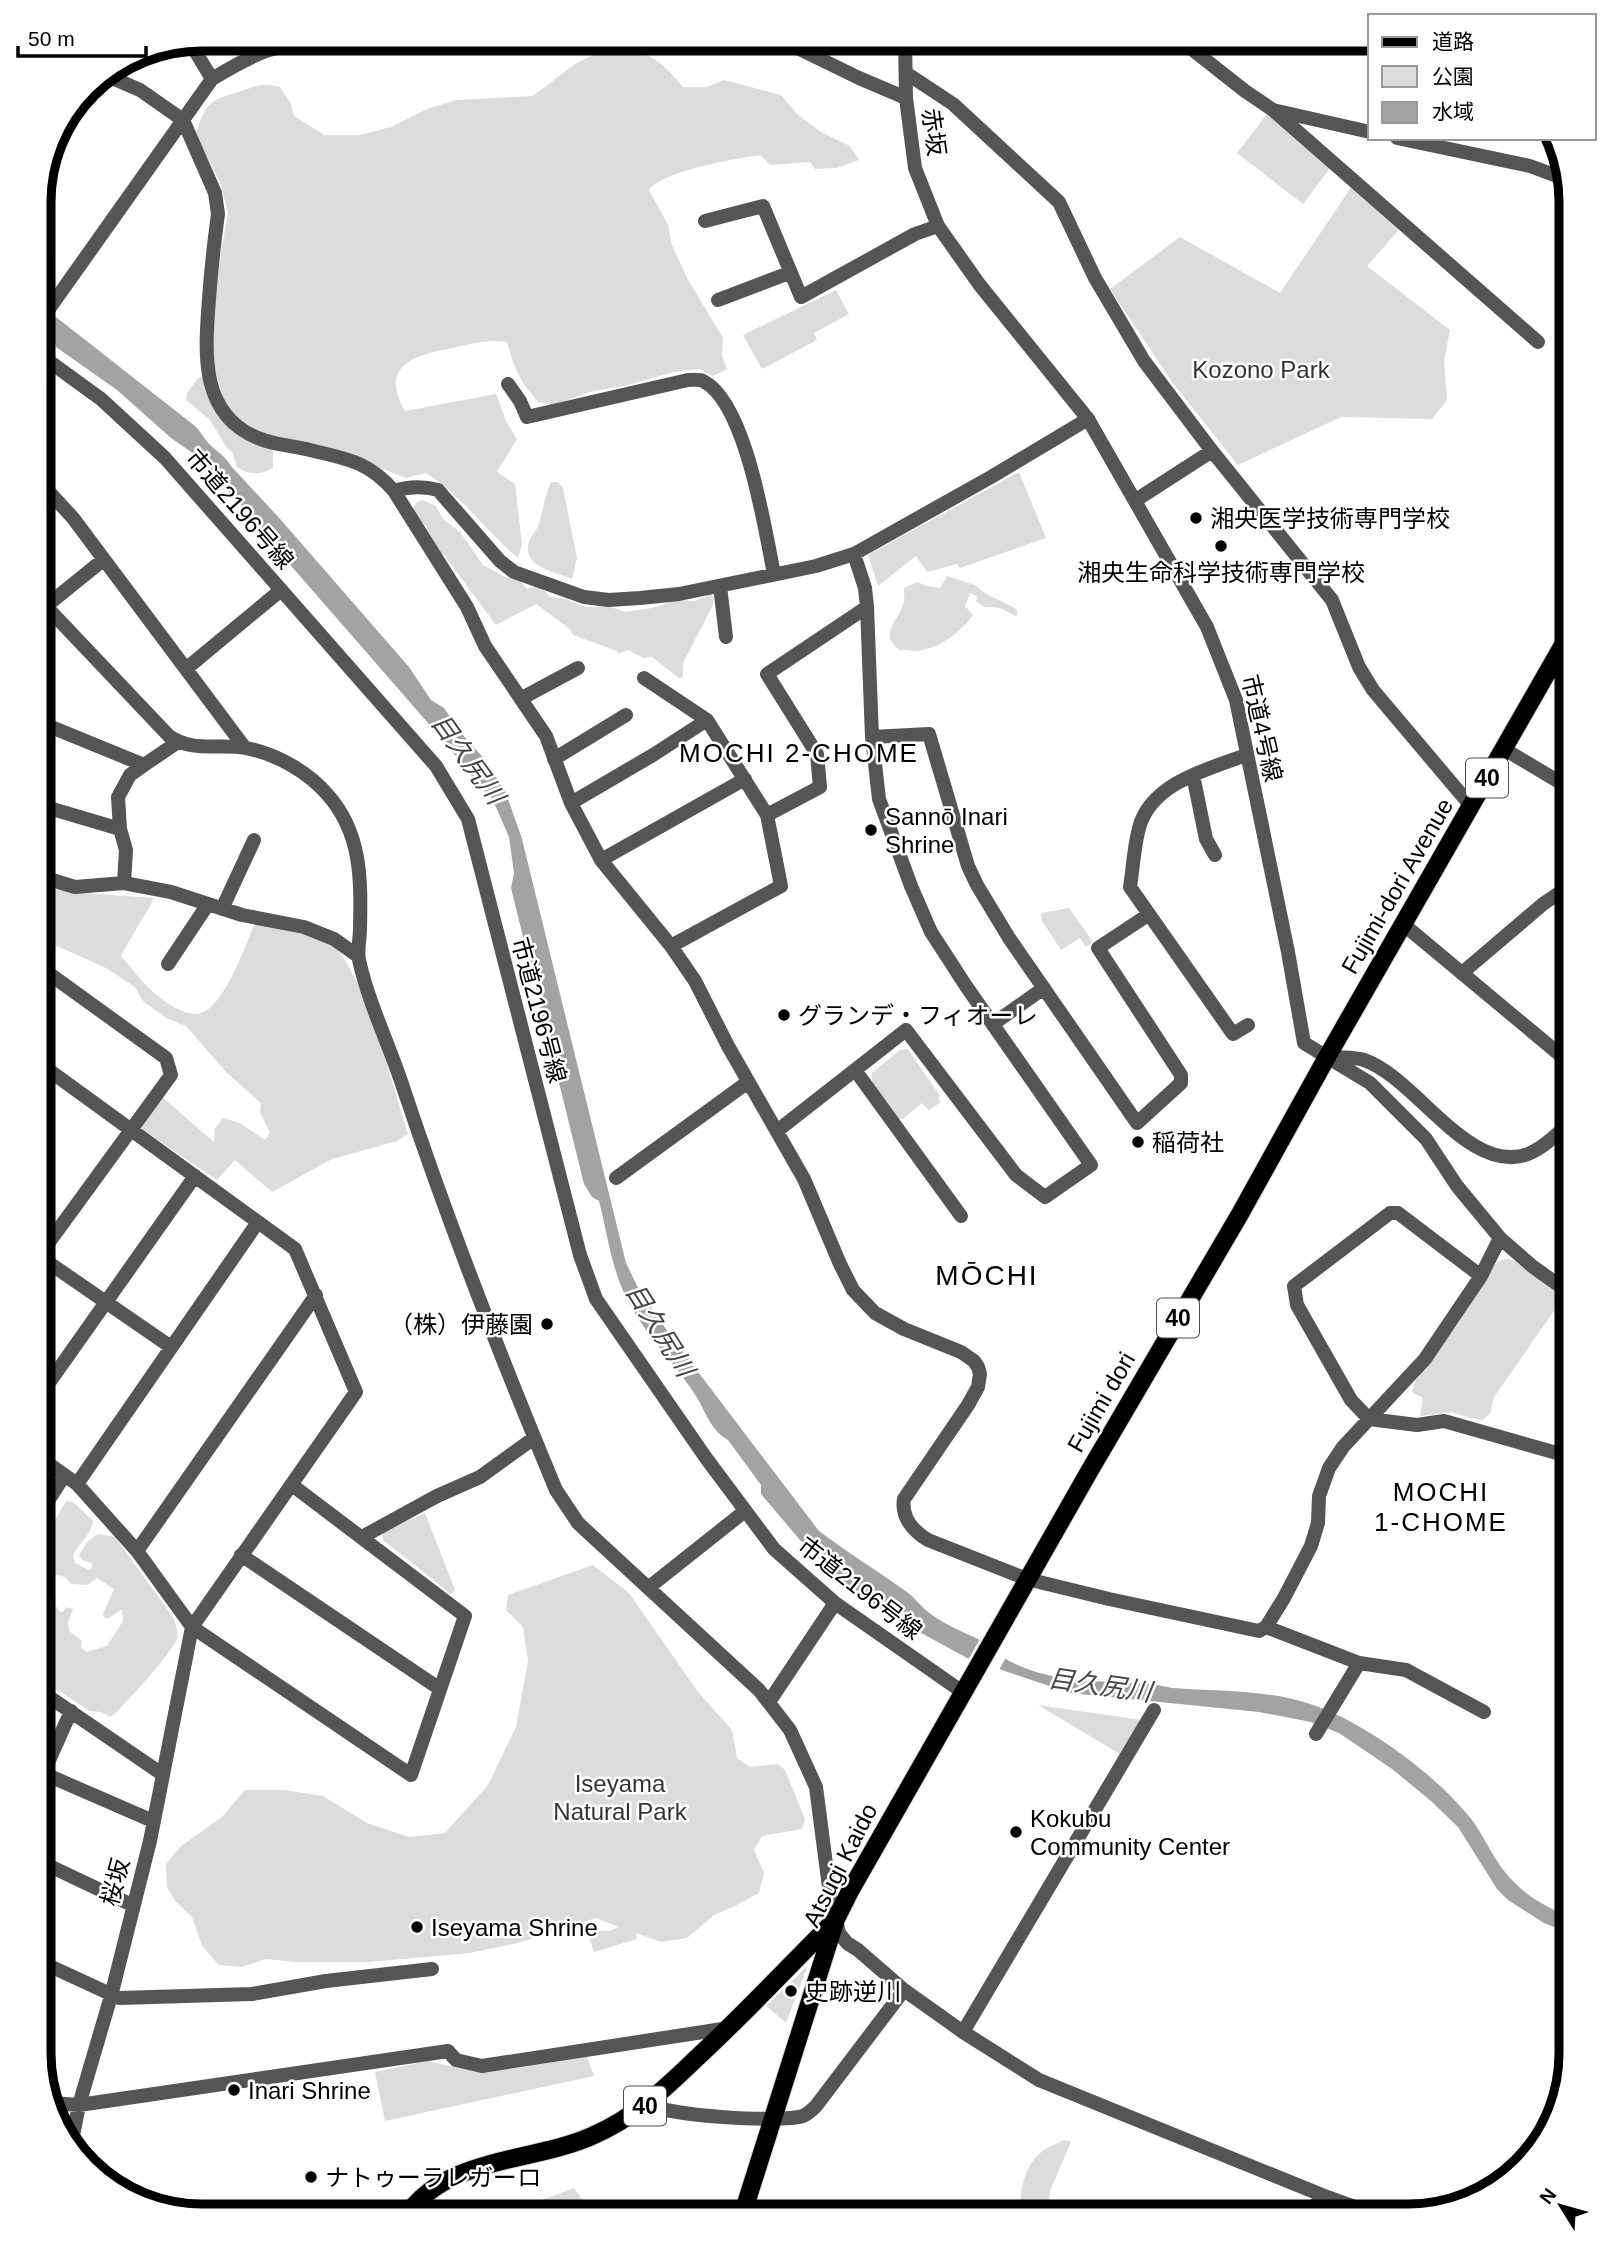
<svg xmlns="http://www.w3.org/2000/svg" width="1610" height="2255" font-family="Arial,'Noto Sans JP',sans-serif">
  <rect width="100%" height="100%" fill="#fff"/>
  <path fill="#dcdcdc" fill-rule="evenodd" d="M611,46C651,55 656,55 683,87H707L724,80L781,95L797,114L821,132L850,146L859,160L837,168L815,169L810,162L770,165L761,155C735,159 664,170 649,190L668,225L672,245L687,278L723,338L722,356L727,369L713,376L699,369L674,372L624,386L593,391L553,405L538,402L524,385L514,365L507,342C489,339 472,344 453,348C415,355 378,365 405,411L496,394L506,421L517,439L497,472L515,484L522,544L518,558C486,531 461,495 426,473L406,478L378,467L353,453L261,433L239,419L225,404L211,356L217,275L228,213L220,182L196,135C205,104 208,101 238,92C259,86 257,82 280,87L291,104L294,116L324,135H360L391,127L427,109L456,100L533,96L575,64Z
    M1267,114L1331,167L1303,204L1237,153Z
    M1352,186L1399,230L1367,266L1450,330L1444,361L1447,400L1432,419L1341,417L1238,465L1172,382L1110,289L1180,237L1280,293Z
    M836,290L849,314L814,333L817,340L762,369L743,335Z
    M199,377L203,378L214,402L273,450V467C262,476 248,475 237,467L232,452L227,448L210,420L186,400L187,393Z
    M1019,472L1046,538L960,568L957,564L927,572L916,556L878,586L868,555Z
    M551,482H558L563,488L577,558L572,579C554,572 519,566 530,539C533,533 537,530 539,524C543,510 545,495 551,482Z
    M423,500L436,506L443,519L460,532L483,565L503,576L520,581L527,589C538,585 542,588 550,597L567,599L574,603L587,607L608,606L625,612L652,608L678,600L695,601L711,594L714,599L712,607L683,663V677L679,678L652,657L644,658L628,650L618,654L617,651L573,635L570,629L536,604L496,625L444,555L431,545L426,526L418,519L413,508L417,502Z
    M947,576L975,585L986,594L1015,608L1018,613L1016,616C1010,614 1005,609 999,608C988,606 987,610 976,601L977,596L970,593L965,606L973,615C960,633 940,648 917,651C910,652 908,648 901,651C877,635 898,621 903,605C905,601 904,593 904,588L917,582L927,586L940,588Z
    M39,883L84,893L154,898C144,918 131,936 121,956C130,966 139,979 150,989C160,999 182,1015 197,1014C223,1012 246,944 255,923C280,927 310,930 332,945C362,966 395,1094 408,1134L397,1141L332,1159L272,1192L235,1160L217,1180L137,1126L160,1095L214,1142L215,1128L223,1118L240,1123L265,1140L270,1133L260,1112L261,1103L227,1073L186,1026L168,1019L155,1010L142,1000L135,987L106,968L39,938Z
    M1069,908L1093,942L1086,947L1080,938L1061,950L1042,921L1041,913Z
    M908,1049L940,1096L938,1098L941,1102L929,1110L922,1103L903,1119L896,1118L872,1082V1073L900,1050Z
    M1506,1259L1515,1261L1559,1295L1561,1301L1494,1397L1490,1413L1482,1421L1451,1412L1420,1416L1423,1398L1412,1392L1416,1379L1458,1324L1491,1270L1498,1261Z
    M66,1501L73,1502L93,1521C91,1536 78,1543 73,1556L75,1563L88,1570L92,1568V1563L82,1560L79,1555L88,1541L98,1534L115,1537L173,1617C175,1624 179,1631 177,1638C171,1655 131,1696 117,1712L110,1717L101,1712L89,1711L61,1692L39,1685V1534L57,1517ZM56,1575L65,1577L71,1584L87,1585L97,1578L114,1589L103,1614L104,1618H109L122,1609L123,1621L107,1646L86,1652L81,1647L82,1641L69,1631L68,1622L73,1609L66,1607L63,1612L59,1611L55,1604L56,1597L51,1589Z
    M425,1513L455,1590L451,1594L383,1540L382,1532Z
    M593,1565L629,1593L698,1692L732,1730L737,1758L750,1767L778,1764L785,1770L805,1819L802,1829L762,1836L754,1850L764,1873L759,1893L733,1907L714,1915L687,1938L661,1942L636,1933L637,1939L594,1952L587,1930L610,1931L618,1927L596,1918L518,1943L470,1953L369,1962H295L266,1959L242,1967L219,1965L202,1946L192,1917L176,1902L167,1887L166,1864L181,1846L222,1817L245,1790H284L323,1796L367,1823L409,1837L445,1833L488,1785L516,1727L528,1661L523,1627L506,1610L508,1595Z
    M1038,1705L1142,1720L1120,1754Z
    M808,1965L786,2023L766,2006Z
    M587,2057L594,2076L385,2121L375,2072L427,2061L483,2073Z
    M1064,2140L1071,2142L1050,2191L1048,2216H1021C1019,2193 1023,2165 1044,2150C1050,2146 1058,2143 1064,2140Z
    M574,2188L587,2206L600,2216H507L531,2204Z
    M770,2206L822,2213V2216H769Z"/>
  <path fill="#a3a3a3" d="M56,317L195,426C200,431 202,435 206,440C212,449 223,453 231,466L281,520L409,667L431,700L444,708L461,733L486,761L506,793L522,839L626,1263L640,1292L673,1339L819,1531C848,1553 878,1571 907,1592C914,1597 920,1605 927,1611C941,1623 961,1631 978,1639C987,1644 995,1652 1004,1658C1016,1665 1031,1671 1044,1674C1086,1686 1130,1678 1172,1688C1215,1691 1263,1690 1304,1702C1360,1718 1436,1774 1472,1820C1486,1839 1496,1865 1513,1881C1529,1898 1550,1909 1571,1917V1934L1544,1923L1508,1900L1497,1889L1458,1827L1431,1801L1392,1769L1339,1733L1311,1722L1259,1712L1070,1693L969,1659L890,1616L839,1578L800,1540L761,1494V1485L728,1440C709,1429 705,1409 694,1393C675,1364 646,1334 630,1305C612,1273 608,1236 599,1201L592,1197L584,1184L511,888L514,873L509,837L492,798L480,787L448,746L286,560V554L260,525L258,519L244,509L197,456L171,438L117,390L56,347L54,340L45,331Z"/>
  <path fill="#fff" d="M981,1637L1007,1655L998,1672L967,1662Z"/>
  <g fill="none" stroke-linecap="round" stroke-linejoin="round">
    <defs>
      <path id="primary" d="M406,2216C447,2156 531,2163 592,2136C639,2115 665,2088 702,2053C747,2011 789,1966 833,1922
        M742,2216L836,1919L850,1891L1090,1470L1240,1214L1327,1057L1571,631"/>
    </defs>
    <use href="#primary" stroke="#dbdbdb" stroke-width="20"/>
    <path stroke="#555" stroke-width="14" d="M779,39L859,78L906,98
      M1179,39L1245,91L1273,110L1370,132
      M189,41L212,79
      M906,73L953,104L1059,202L1095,278L1144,361L1212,451L1332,600L1359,667L1373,690L1471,806
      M103,74L140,90L183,120L215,193L218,214C214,243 211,271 209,299C205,352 199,414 258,438C274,445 294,446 310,450C347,459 368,461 394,491L467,607L485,646L546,736L571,803L601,860L671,946L695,981L728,1046L804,1179L840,1264L853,1290L875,1313L904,1329L961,1352L974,1361L978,1367L980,1374L978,1387L968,1405L904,1499C901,1517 913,1531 928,1540L1027,1579L1109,1599L1259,1631L1266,1627L1359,1663L1406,1670L1484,1712
      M1273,110L1538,342
      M1397,138L1530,166L1565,179
      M705,221L763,206L801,297L915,234L938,226
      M718,300L789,273
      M39,323L212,79C230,68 249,57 269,50C301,40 339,45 371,46C388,47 416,52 428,39
      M508,384L520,401L527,417L688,380C693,380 699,379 703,381C746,402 765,530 774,574
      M39,481L73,518L245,748
      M394,491C410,486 423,486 438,490L500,561L514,572L584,597L609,600L640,598L679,594L816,566L854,554L991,477L1088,419
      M1136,500L1212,451
      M720,586L726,637
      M39,599L169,736C193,753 219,743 246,748C276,754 307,771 327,794C362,833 361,879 360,929C360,939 357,950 359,960C369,1005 390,1046 404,1090C449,1225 501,1358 556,1490L578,1523L759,1690L790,1730L816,1787L830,1895L839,1933L847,1943L858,1950L904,1990L963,2032L1039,2080L1322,2195L1380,2216
      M40,611L103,560
      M187,668L281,590
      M644,678L707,720L767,815L781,886L671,946
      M522,698L578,668
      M39,722L144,765L178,742
      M872,737L929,734L968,866L977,885L1009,938L1137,1123L1181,1083V1075L1098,948L1148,915
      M1504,749L1571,789
      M1246,755C1208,769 1151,783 1139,828C1134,847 1133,868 1130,887L1233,1034L1248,1025
      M554,759L626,715
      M1193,775L1206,839L1215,855
      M571,803L653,755L707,720
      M39,805L120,829
      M767,815L820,787L817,754L767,674L867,607
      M601,860L745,779
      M39,876L75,887L124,883L171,892L242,915L304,927L334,939L358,956
      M124,883L126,850L120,829L118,797L130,775L144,765
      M222,909L254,840
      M168,964L208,904
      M1462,973L1543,904L1571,885
      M993,1024L1044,988
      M1327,1057L1370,1083L1426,1139L1457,1186L1500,1238L1532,1266L1571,1294
      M1332,1057C1342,1058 1355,1057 1364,1060C1415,1077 1469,1176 1528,1154C1544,1148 1559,1132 1571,1121
      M39,1063L295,1249L356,1392L192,1627L150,1841L111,1996L79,2105L71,2146
      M855,1070L961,1216
      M777,1131L906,1030L1016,1175L1045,1197L1091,1165L966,986L931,932L911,886L879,799L872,737L867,607L865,588L854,554
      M616,1178L748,1082
      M39,1256L171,1075L166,1058L51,975L39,994
      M39,1256L171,1347
      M1481,1276L1398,1213H1390L1294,1286L1297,1305L1351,1400L1369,1419L1417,1425L1444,1421L1571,1457
      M39,1397L195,1176
      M39,1457L77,1484L137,1551L192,1627L411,1775L465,1616L292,1485
      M77,1484L258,1222
      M39,1515L64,1476
      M362,1537L437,1496L480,1477L534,1438
      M137,1551L316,1295
      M241,1555L440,1689
      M648,1588L745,1511
      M1266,1627L1284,1598L1311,1546L1318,1523L1319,1496L1329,1468L1343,1447L1425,1359L1481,1276L1500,1238
      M39,1690L162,1774
      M769,1702L835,1603
      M1316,1734L1359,1663
      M39,1776L54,1778L153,1821
      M39,1783L71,1711
      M39,1861L132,1905
      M39,1961L119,1998L252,1994L326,1981L432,1969
      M963,2032L1154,1710
      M52,2103L79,2105L448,2051L456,2060L482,2066L729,2028
      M648,2104C667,2116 780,2123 803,2116C808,2114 812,2110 816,2106L904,1990
      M1309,2216L1322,2195"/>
    <path stroke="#555" stroke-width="14" d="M905,39L906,98L915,168L938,226L979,284L1088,419L1207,627L1236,700L1288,952L1304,1043L1327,1057
      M39,354L101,399L165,458L436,766L468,819L580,1255L596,1299L706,1458L774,1549L835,1603L964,1693
      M1403,924L1571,1064"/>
    <use href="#primary" stroke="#000" stroke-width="18"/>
  </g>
  <g fill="#000" stroke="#fff" stroke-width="2.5">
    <circle cx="1196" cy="518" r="7"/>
    <circle cx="1221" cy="546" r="7"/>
    <circle cx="871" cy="830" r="7"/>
    <circle cx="784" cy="1015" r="7"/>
    <circle cx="1138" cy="1142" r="7"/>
    <circle cx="547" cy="1324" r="7"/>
    <circle cx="1016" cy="1832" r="7"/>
    <circle cx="417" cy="1927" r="7"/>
    <circle cx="791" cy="1991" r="7"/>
    <circle cx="234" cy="2090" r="7"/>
    <circle cx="311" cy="2177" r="7"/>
  </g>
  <g text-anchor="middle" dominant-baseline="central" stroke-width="5" stroke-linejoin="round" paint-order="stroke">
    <g fill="#fff" stroke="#4c4c4c" stroke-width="2">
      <rect x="1466" y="758.5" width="42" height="39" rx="5"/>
      <rect x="1157" y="1298.5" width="42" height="39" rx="5"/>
      <rect x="624" y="2086.5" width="42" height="39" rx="5"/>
    </g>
    <g font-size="23" font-weight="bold" fill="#000">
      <text x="1487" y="778">40</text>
      <text x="1178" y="1318">40</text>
      <text x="645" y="2106">40</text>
    </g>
    <g font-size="24" fill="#000" stroke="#fff">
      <text transform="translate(934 132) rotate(82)">赤坂</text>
      <text transform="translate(240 509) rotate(49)">市道2196号線</text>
      <text transform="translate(1262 728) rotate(77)">市道4号線</text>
      <text transform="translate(1397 886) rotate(-60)">Fujimi-dori Avenue</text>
      <text transform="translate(539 1010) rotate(75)">市道2196号線</text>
      <text transform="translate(1101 1402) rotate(-60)">Fujimi dori</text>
      <text transform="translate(860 1588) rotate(38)">市道2196号線</text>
      <text transform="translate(840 1865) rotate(-63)">Atsugi Kaido</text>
      <text transform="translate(115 1882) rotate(-75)">桜坂</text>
    </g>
    <g font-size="24" fill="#333" stroke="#fff">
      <text x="1261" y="369">Kozono Park</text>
      <text x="620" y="1783">Iseyama<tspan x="620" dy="28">Natural Park</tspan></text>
    </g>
    <g font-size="24" fill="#000" stroke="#fff" text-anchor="start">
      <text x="1210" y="518">湘央医学技術専門学校</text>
      <text x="1221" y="572" text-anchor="middle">湘央生命科学技術専門学校</text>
      <text x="885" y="816">Sannō Inari<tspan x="885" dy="28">Shrine</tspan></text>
      <text x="798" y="1015">グランデ・フィオーレ</text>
      <text x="1152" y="1142">稲荷社</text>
      <text x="533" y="1324" text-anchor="end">（株）伊藤園</text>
      <text x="1030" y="1818">Kokubu<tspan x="1030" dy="28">Community Center</tspan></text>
      <text x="431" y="1927">Iseyama Shrine</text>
      <text x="805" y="1991">史跡逆川</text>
      <text x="248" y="2090">Inari Shrine</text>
      <text x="325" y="2177">ナトゥーラレガーロ</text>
    </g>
    <g font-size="26" letter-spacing="2" fill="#000" stroke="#fff">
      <text x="799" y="753">MOCHI 2-CHOME</text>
      <text x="1441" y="1492">MOCHI<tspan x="1441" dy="30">1-CHOME</tspan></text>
    </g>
    <g font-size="26" font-style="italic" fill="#444" stroke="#fff">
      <text transform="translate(468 759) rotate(54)">目久尻川</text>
      <text transform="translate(660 1330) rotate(58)">目久尻川</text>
      <text transform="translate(1100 1685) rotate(8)">目久尻川</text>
    </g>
    <g font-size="28" letter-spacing="2" fill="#000" stroke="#fff">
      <text x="987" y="1275">MŌCHI</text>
    </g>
  </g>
  <path d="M0 0H1610V2255H0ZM202 51H1408A151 151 0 0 1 1559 202V2053A151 151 0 0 1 1408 2204H202A151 151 0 0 1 51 2053V202A151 151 0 0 1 202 51Z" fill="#fff" fill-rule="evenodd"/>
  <path fill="none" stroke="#000" stroke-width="9" d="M202 51H1408A151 151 0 0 1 1559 202V2053A151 151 0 0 1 1408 2204H202A151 151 0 0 1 51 2053V202A151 151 0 0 1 202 51Z"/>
  <rect x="1368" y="14" width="228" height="126" fill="#ffffff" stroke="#999999" stroke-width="2"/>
  <rect x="1382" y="37" width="35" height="10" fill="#000000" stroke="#999999" stroke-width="2"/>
  <text x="1432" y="49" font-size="21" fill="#000000">道路</text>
  <rect x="1382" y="66" width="35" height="21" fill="#dcdcdc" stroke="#999999" stroke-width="2"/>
  <text x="1432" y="84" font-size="21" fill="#000000">公園</text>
  <rect x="1382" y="102" width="35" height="21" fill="#a3a3a3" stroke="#999999" stroke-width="2"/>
  <text x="1432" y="119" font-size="21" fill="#000000">水域</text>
  <g transform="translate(1561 2206) rotate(307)" stroke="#ffffff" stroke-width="5" paint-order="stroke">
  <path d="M0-5L12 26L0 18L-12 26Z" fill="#000000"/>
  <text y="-10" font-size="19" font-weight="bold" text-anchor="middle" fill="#000000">N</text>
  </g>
  <path d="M18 46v10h128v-10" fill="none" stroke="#000000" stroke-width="3.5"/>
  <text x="28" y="46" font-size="21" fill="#000000" stroke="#ffffff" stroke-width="5" paint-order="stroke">50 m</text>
</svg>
